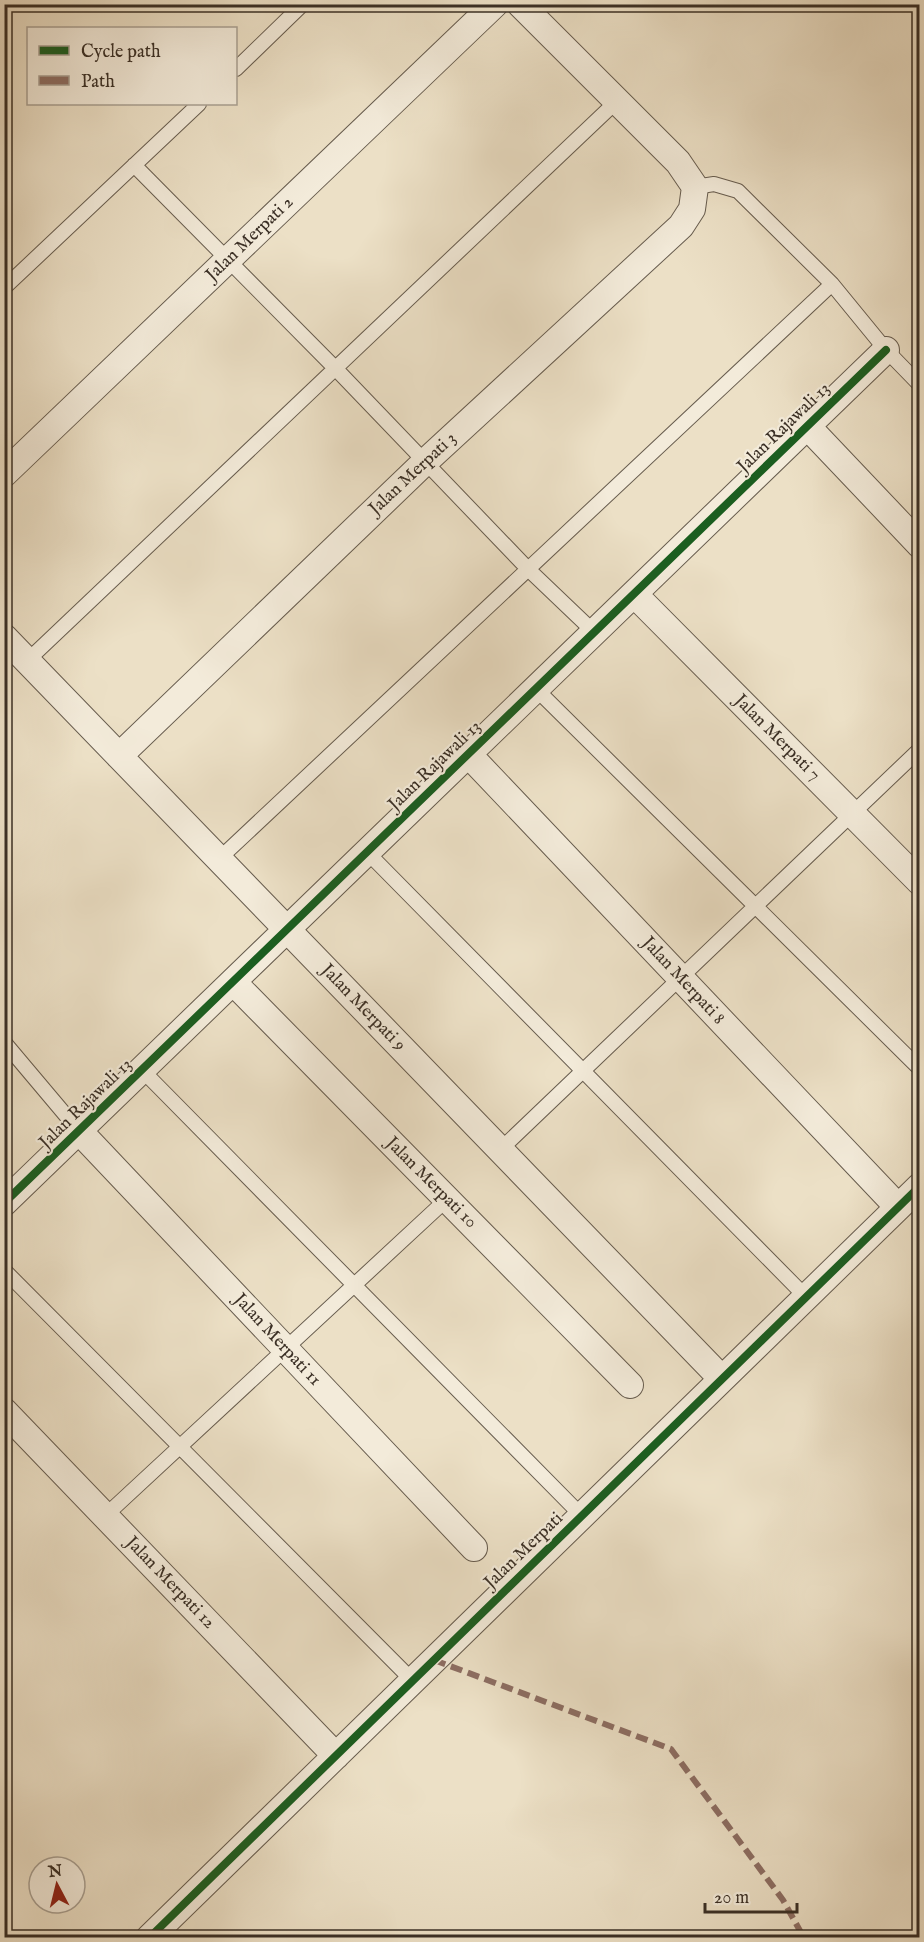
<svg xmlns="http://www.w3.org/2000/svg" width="924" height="1942" font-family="'IM FELL English',serif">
  <rect width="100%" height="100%" fill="#ece0c6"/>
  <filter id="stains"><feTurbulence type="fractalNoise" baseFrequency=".00333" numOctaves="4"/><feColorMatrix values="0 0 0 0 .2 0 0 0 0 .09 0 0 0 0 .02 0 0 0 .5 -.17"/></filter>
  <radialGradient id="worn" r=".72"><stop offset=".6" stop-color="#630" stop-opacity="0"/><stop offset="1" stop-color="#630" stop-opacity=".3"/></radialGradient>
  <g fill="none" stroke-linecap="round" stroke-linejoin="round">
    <defs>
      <path id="lane" d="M236,69L303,4
        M134,165L336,369L528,569L594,632
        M695,187L714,184L738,191L832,284L886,350L920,385
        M4,288L199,104
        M27,661L617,101
        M536,689L920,1069
        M367,852L806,1297
        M219,859L832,284
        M4,1042L79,1131
        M142,1070L582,1516
        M500,1150L920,749
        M4,1270L413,1681
        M105,1516L447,1199"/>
      <path id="street" d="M807,426L920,545
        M4,474L495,4
        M634,594L920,882
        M4,637L722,1379
        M468,754L898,1207
        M119,756L426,461L681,226L692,209L695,187L678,162L520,4
        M233,982L630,1385
        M79,1131L474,1548
        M4,1203L886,350
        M4,1411L336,1756
        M149,1938L920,1186"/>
    </defs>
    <use href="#lane" stroke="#675c4e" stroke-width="16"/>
    <use href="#street" stroke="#675c4e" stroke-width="28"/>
    <use href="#lane" stroke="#f3ebda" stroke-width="14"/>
    <use href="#street" stroke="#f3ebda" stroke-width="26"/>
    <path stroke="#8d6e63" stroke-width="6" stroke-dasharray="12 6" stroke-linecap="butt" d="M434,1660L671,1749L783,1900L804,1938"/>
    <defs>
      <path id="cycleway" d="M4,1203L886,350
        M149,1938L920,1186"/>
    </defs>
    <use href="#cycleway" stroke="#f3ebda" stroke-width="11"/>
    <use href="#cycleway" stroke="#1b5e20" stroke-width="8"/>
  </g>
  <g text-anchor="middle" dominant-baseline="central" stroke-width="4.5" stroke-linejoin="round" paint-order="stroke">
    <g font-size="18" fill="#3b3026" stroke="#f3ebda">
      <text transform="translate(250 239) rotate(-44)">Jalan Merpati 2</text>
      <text transform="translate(784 428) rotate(-44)">Jalan Rajawali 13</text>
      <text transform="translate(413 474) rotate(-43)">Jalan Merpati 3</text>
      <text transform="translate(777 738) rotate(45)">Jalan Merpati 7</text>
      <text transform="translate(435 766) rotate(-44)">Jalan Rajawali 13</text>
      <text transform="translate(683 981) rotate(47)">Jalan Merpati 8</text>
      <text transform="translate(363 1008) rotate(46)">Jalan Merpati 9</text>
      <text transform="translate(86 1104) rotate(-44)">Jalan Rajawali 13</text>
      <text transform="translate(431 1183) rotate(45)">Jalan Merpati 10</text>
      <text transform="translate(277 1340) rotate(47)">Jalan Merpati 11</text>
      <text transform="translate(524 1551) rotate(-44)">Jalan Merpati</text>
      <text transform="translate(170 1583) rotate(46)">Jalan Merpati 12</text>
    </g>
  </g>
  <rect width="924" height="1942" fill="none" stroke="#ece0c6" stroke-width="24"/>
  <rect x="6" y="6" width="912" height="1930" fill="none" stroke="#3b3026" stroke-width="3"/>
  <rect x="12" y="12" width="900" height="1918" fill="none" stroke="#3b3026" stroke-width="1.5"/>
  <rect x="27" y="27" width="210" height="78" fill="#f3ebda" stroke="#a9a092" stroke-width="1.5"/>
  <rect x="39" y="46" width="30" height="9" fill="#1b5e20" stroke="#a9a092" stroke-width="1.5"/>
  <text x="81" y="57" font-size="18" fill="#3b3026">Cycle path</text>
  <rect x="39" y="76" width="30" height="9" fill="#8d6e63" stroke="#a9a092" stroke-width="1.5"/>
  <text x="81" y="87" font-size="18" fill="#3b3026">Path</text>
  <g transform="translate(57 1885) rotate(353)"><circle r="28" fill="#f3ebda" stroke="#a9a092" stroke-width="1.5"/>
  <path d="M0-4.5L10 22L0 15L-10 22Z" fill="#8f2418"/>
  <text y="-9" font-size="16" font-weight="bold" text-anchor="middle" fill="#3b3026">N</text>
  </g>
  <path d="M705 1903v9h92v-9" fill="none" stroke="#3b3026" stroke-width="3"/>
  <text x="714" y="1903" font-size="18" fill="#3b3026" stroke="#f3ebda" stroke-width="4.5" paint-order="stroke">20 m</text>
  <rect width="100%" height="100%" filter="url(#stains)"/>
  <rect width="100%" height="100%" fill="url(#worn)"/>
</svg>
